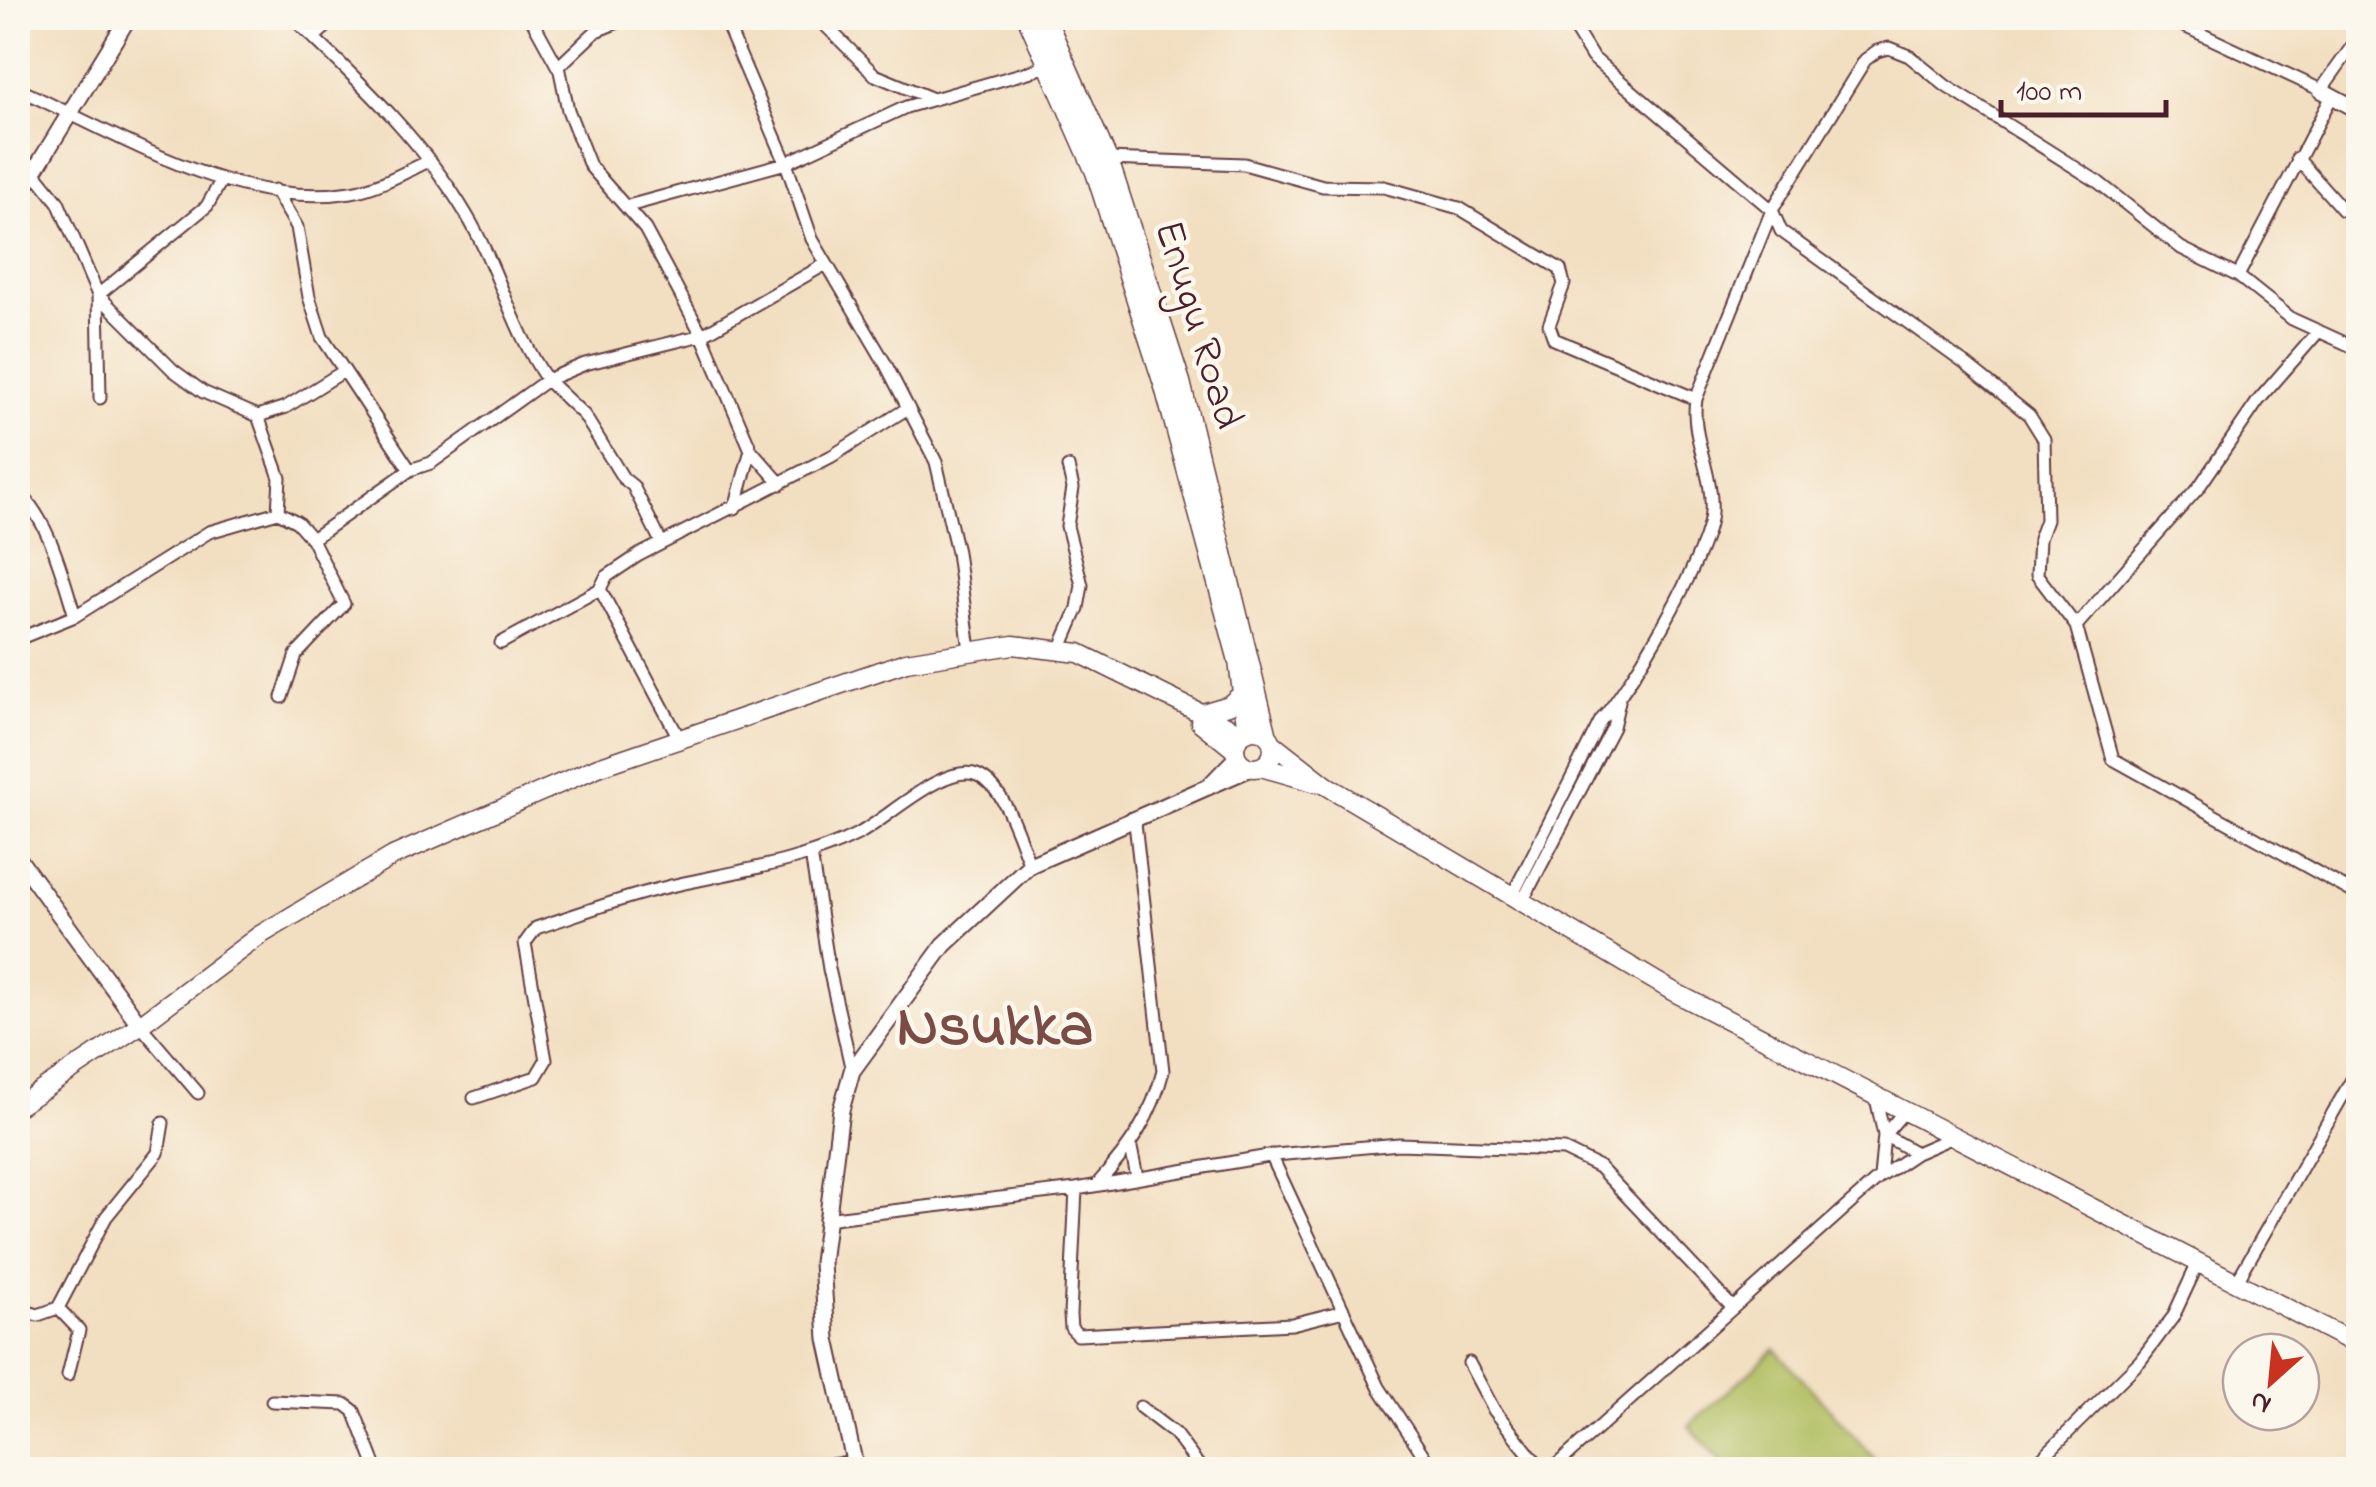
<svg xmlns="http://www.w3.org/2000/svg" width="2376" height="1487" font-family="'Indie Flower',sans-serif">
  <rect width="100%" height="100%" fill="#fbf7ec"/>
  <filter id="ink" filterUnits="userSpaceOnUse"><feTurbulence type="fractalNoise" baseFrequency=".01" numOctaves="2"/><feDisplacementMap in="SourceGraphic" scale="20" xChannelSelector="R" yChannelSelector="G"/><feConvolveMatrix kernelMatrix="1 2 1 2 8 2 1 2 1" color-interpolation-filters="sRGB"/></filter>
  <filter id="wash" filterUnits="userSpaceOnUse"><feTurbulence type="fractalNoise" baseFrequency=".0048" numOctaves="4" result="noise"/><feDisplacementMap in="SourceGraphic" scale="40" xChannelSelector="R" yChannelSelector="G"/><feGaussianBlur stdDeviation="2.25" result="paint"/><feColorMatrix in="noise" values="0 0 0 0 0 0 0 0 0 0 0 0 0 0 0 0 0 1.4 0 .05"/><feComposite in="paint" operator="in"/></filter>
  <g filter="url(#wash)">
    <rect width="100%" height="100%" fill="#f2dec0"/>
    <path fill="#b0be61" stroke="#7d6e46" stroke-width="2.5" d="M1775,1349L1884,1469H1728L1689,1426Z"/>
  </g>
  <g filter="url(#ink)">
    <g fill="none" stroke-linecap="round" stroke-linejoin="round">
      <defs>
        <path id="minor" d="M293,18C356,78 421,138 466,214C498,267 512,329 547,380L585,364L702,335L826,264
          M531,18L560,71L568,110L590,166L645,229L702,335L751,450L781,484
          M724,18L786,163L812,239L885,363L936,462L957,552L970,650
          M818,18L875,75L933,99
          M1568,18L1592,57L1772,210L1781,231L1964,363L2029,415L2044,439L2046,520L2039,539L2037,575L2076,626L2113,759L2358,895
          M2167,18L2321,90L2358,38
          M314,37L336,18
          M558,67L596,31L628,18
          M18,89C116,133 238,211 351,192C377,188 405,172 429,161
          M2297,158L2343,210
          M1108,159L1244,164L1323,186L1384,187L1459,208L1560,269L1564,284L1549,325L1554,339L1696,399
          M33,171L58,202L98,295L173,370L203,392L258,416L286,407L344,371
          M275,190L297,227L309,297L322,337L410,470L431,463L547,380L584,415L623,478L633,486L661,542
          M628,206L786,163L906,107L1049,66
          M2238,276L2332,96
          M100,398L98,295L207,206L221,181
          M258,416L280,478L278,512L297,522L312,539L410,470
          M18,491C50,522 62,574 75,616
          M735,508L751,450
          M2076,626L2199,487L2258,401L2318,332
          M18,639L75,616L209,532L278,512
          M501,643L600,589
          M1060,650L1078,608L1082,585L1067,526L1073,488L1068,467
          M282,697L296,655L344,604L312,539
          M679,738L600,589L606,577L639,555L832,456L908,408
          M811,854L829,969L852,1071
          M1512,896L1601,720C1630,689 1709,554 1711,512C1714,473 1690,438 1696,399L1772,210L1865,60L1877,51L1889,48L1909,56L1946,86L2098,182L2181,248L2238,276L2292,319L2358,349
          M1522,902L1613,727L1619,701
          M140,1025L198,1093
          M474,1098L536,1077L546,1060L525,943L536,928C579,914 623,897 667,887C730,872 799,864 858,834C886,820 945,762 977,775C1005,786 1019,839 1030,865
          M1876,1098L1884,1135L1880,1177
          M1884,1135L1916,1153
          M1884,1135L1903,1113
          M1131,1148L1137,1177
          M1271,1155L1379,1387L1433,1470
          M1099,1182C1129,1149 1152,1116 1163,1071L1135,823
          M1076,1189L1070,1315L1071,1328L1078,1335L1292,1324L1344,1311
          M825,1219L1076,1189L1275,1155L1399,1144L1564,1150L1599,1167L1732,1307
          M2237,1281L2358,1069
          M58,1308L79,1330L68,1375
          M18,1309L38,1315L58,1308L106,1217L158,1153L163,1123
          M1469,1363L1494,1410L1542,1470
          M272,1401L345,1404L354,1411L377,1470
          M1140,1407L1175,1434L1202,1470
          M786,1470L855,1462
          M1551,1470L1880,1177L1916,1153L1953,1137
          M2030,1470L2140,1361L2173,1317L2199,1261"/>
        <path id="tertiary" d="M2321,90L2358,110
          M18,198L128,18
          M1208,787L1237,757
          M18,858L140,1025
          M856,1470L827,1339L822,1263L841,1110L852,1071L944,945L1030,865L1251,768"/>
        <path id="secondary" d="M1200,722L1235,750
          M18,1106L140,1025L260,935L393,856L598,767L906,662L1013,645L1079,653L1243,734"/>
        <path id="primary" d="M1027,18L1095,172L1164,387L1238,661L1247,732
          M1046,18L1111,166L1181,382L1268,737
          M1199,714L1229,705L1242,694
          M1235 749a19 19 0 1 1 38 0a19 19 0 1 1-38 0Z
          M1272,743L1327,786L1674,992L2358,1345
          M1261,767L1317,783"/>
      </defs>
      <use href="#minor" stroke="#633c41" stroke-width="15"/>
      <use href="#tertiary" stroke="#633c41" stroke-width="19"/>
      <use href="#secondary" stroke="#633c41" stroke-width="21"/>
      <use href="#primary" stroke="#633c41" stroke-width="21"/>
      <use href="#minor" stroke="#fff" stroke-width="11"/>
      <use href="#tertiary" stroke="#fff" stroke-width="15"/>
      <use href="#secondary" stroke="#fff" stroke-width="18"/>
      <use href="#primary" stroke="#fff" stroke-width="18"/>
    </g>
  </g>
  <g text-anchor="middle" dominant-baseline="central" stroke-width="9" stroke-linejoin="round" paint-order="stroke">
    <g font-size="42" fill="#4a1f2b" stroke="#fbf7ec">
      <text transform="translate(1197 325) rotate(73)">Enugu Road</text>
    </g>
    <g font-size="62" font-weight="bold" fill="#7b4c46" stroke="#fbf7ec">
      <text x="995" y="1029">Nsukka</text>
    </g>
  </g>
  <rect width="2376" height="1487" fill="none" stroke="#fbf7ec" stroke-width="60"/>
  <g transform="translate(2271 1382) rotate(207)"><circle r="48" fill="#fbf7ec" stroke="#b4a19f" stroke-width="2.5"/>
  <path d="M0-8L18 38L0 25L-18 38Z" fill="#c8321e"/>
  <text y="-15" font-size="28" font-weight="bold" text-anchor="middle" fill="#4a1f2b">N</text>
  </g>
  <path d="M2001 100v15h165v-15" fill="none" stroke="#4a1f2b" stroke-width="5"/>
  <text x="2016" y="100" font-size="30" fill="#4a1f2b" stroke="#fbf7ec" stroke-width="8" paint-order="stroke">100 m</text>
</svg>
